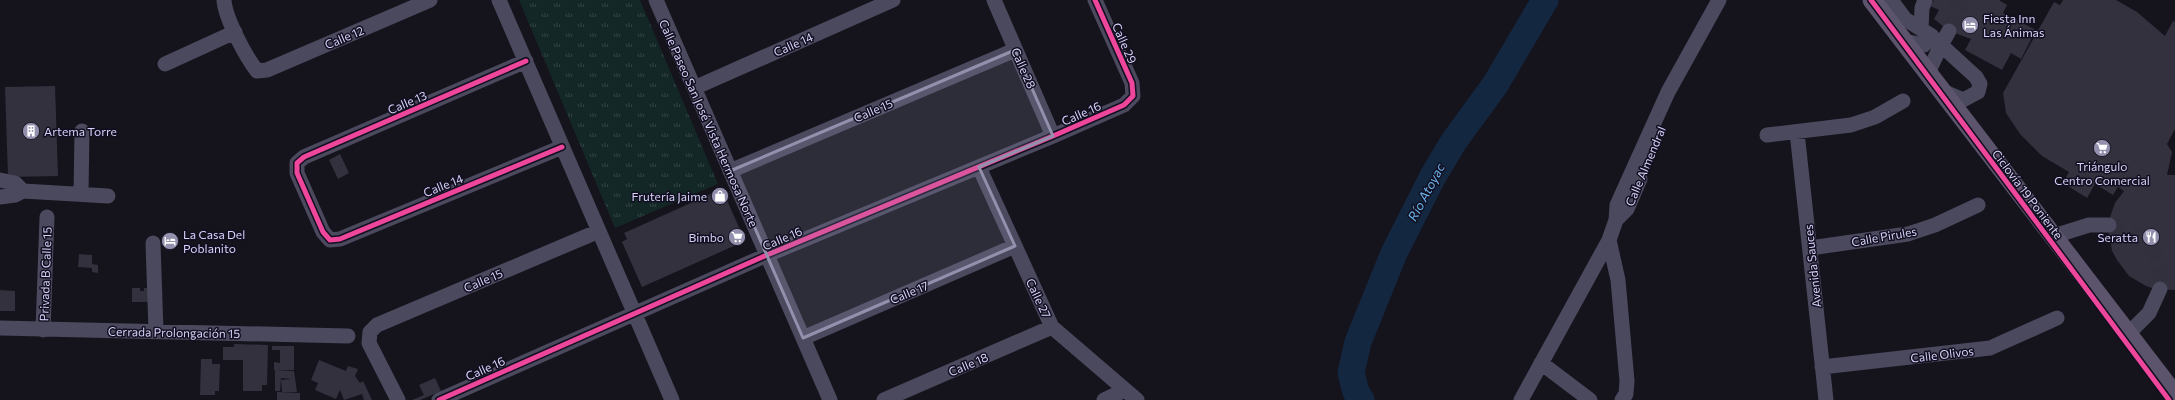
<svg xmlns="http://www.w3.org/2000/svg" width="2175" height="400" font-family="Commissioner,sans-serif">
  <defs>
    <pattern id="grass-tufts" width="24" height="20" patternUnits="userSpaceOnUse"><rect width="24" height="20" fill="#132726"/><path d="M3 7l-1-3M5 7V3M7 7l1-3M15 17l-1-3M17 17v-4M19 17l1-3" fill="none" stroke="#354546"/></pattern>
  </defs>
  <rect width="100%" height="100%" fill="#15131c"/>
  <path fill="url(#grass-tufts)" d="M519,0H640L718,184L615,228Z"/>
  <g fill="none" stroke-linecap="round" stroke-linejoin="round">
    <path stroke="#142741" stroke-width="27" d="M1361,400L1356,392L1351,373L1358,342L1394,253L1432,178L1454,141L1495,85L1545,0"/>
  </g>
  <path fill="#33313e" d="M1934,0H1999L2007,5L2003,13L2036,30L2021,59L2011,53L2002,70L1965,50L1971,39L1949,31L1934,19L1939,10L1930,6Z
    M2063,0H2116L2137,12L2165,36L2173,21L2175,22V129L2167,144L2172,152L2167,175H2175V290L2155,289L2146,286L2129,276L2117,260L2112,251L2109,232L2110,217L2115,203L2124,191L2118,187L2113,195L2095,184L2087,198L2063,183L2069,172L2042,156L2020,134L2006,113L2003,93L2054,2L2060,5Z
    M55,86L58,176L8,177L5,87Z
    M340,154L349,173L338,179L329,160Z
    M722,189L745,241L642,287L622,242L627,239L624,233Z
    M79,254L92,255V268L78,267Z
    M92,264L98,265V273L92,272Z
    M132,288H140V291H144V288H149L148,302H132Z
    M0,290L15,291V311H0Z
    M234,344L268,345L267,385H262V391H243V360H223V347H234Z
    M272,346H294V370H274V362L280,363V350H272Z
    M201,359H212V364H220L219,391H215V395H200Z
    M319,360L346,371L348,366L358,369L355,376L360,383L363,381L372,400H364L362,394L344,400L340,390L336,399L315,390L318,383L311,380Z
    M275,370L294,371L297,392H282L281,380L291,379L281,378L280,391H275Z
    M435,378L441,391L420,400H412L424,395L419,385Z
    M277,392L300,393V400H277Z"/>
  <g fill="none" stroke-linecap="round" stroke-linejoin="round">
    <path stroke="#32303d" stroke-width="15" stroke-dasharray="15 8" stroke-linecap="butt" d="M1949,31L1959,8L1957,0
      M2109,225C2144,233 2164,252 2160,289"/>
    <path stroke="#4a495d" stroke-width="15" d="M224,0C225,18 246,57 257,71L267,70L430,0
      M499,0L672,400
      M656,0L830,400
      M994,0L1053,136
      M1891,0L1905,19L1932,36L1924,45L1904,41
      M1921,29L1922,8L1925,0
      M1935,39L1941,45L1949,31
      M526,61L304,157L297,163V173L323,232L330,240L340,239L562,147
      M165,64L235,32
      M1928,73L1941,45L1976,77L1980,84L1978,92L1963,100L1942,91
      M694,88L893,0
      M1797,132L1826,400
      M1767,135L1851,125L1875,117L1903,101
      M979,167L1052,327L1137,400
      M730,171L1015,50
      M0,180L15,183L23,191
      M81,194L82,131
      M0,197L15,195L23,191L108,196
      M1616,220L1627,209L1640,179
      M2054,236L2089,225H2109
      M1609,240L1618,280L1627,381L1626,394L1622,400
      M153,243L156,331
      M1810,248L1908,234L1935,225L1978,205
      M0,328L348,336
      M43,330L47,217
      M2128,334L2149,313L2160,289
      M803,338L1015,246
      M1541,363L1590,400
      M1822,367L1990,348L2057,318
      M398,400L369,343L370,332L377,325L599,231
      M439,400L767,255L1053,136L1124,105L1133,96L1132,83L1095,0
      M884,400L1052,327
      M1104,400L1125,390
      M1521,400L1609,240L1616,220L1617,205L1668,92L1719,0"/>
    <path stroke="#5c546c" stroke-width="19" d="M1872,0L2175,395"/>
    <defs>
      <path id="cycleway" d="M1871,0L2169,400
        M526,61L304,157L297,163V173L323,232L330,240L340,239L562,147
        M439,400L767,255L1053,136L1124,105L1133,96L1132,83L1095,0"/>
    </defs>
    <use href="#cycleway" stroke="#120f20" stroke-width="8"/>
    <use href="#cycleway" stroke="#ed469a" stroke-width="5"/>
  </g>
  <path fill="#9390ad" fill-opacity="0.2" stroke="#9390ad" stroke-width="3" stroke-linejoin="round" d="M1015,50L1053,136L979,167L1015,246L803,338L730,171Z"/>
  <defs>
    <symbol id="hotel-disc" viewBox="-11 -11 22 22"><circle r="9.5" fill="#9390ad" stroke="#120f20"/><path d="M-6-4.5h1.5V1H6V5H4.5V3h-9V5H-6ZM-4 0a1.8 1.8 0 1 1 3.6 0ZM.5 0V-2.5h3Q6-2.5 6 0Z" fill="#fff"/></symbol>
    <symbol id="building-disc" viewBox="-11 -11 22 22"><circle r="9.5" fill="#9390ad" stroke="#120f20"/><path d="M-4-6H4V6H1V3H-1V6H-4ZM-2.5-4.3h1.7v1.8h-1.7ZM.8-4.3h1.7v1.8H.8ZM-2.5-1h1.7V.8h-1.7ZM.8-1h1.7V.8H.8Z" fill="#fff"/></symbol>
    <symbol id="supermarket-disc" viewBox="-11 -11 22 22"><circle r="9.5" fill="#9390ad" stroke="#120f20"/><path d="M-6-5.5h2.5l.6 2H6L4.5 2H-2.5L-4.4-4H-6ZM-1.5 3.2a1.3 1.3 0 1 0 .1 0ZM3 3.2a1.3 1.3 0 1 0 .1 0Z" fill="#fff"/></symbol>
    <symbol id="shop-disc" viewBox="-11 -11 22 22"><circle r="9.5" fill="#9390ad" stroke="#120f20"/><path d="M-5-2.5h2.3a2.7 3.5 0 0 1 5.4 0H5L5.5 6h-11ZM-1.5-2.5h3a1.5 2.3 0 0 0-3 0Z" fill="#fff"/></symbol>
    <symbol id="restaurant-disc" viewBox="-11 -11 22 22"><circle r="9.5" fill="#9390ad" stroke="#120f20"/><path d="M-5-6h1v4h1v-4h1v4h1v-4h1v5L-1.5 .5V6h-2V.5L-5-1ZM5-6V6H3V1.5H1.5Q1.5-4 5-6Z" fill="#fff"/></symbol>
  </defs>
  <g fill-rule="evenodd">
    <use href="#hotel-disc" x="1960" y="15" width="20" height="20"/>
    <use href="#building-disc" x="21" y="121" width="20" height="20"/>
    <use href="#supermarket-disc" x="2092" y="138" width="20" height="20"/>
    <use href="#shop-disc" x="710" y="186" width="20" height="20"/>
    <use href="#supermarket-disc" x="727" y="227" width="20" height="20"/>
    <use href="#restaurant-disc" x="2141" y="227" width="20" height="20"/>
    <use href="#hotel-disc" x="160" y="231" width="20" height="20"/>
  </g>
  <g text-anchor="middle" dominant-baseline="central" stroke-width="3" stroke-linejoin="round" paint-order="stroke">
    <g font-size="12" fill="#d7d3fb" stroke="#120f20" text-anchor="start">
      <text x="1983" y="18">Fiesta Inn<tspan x="1983" dy="14">Las Ánimas</tspan></text>
      <text x="44" y="131">Artema Torre</text>
      <text x="2102" y="166" text-anchor="middle">Triángulo<tspan x="2102" dy="14">Centro Comercial</tspan></text>
      <text x="707" y="196" text-anchor="end">Frutería Jaime</text>
      <text x="183" y="234">La Casa Del<tspan x="183" dy="14">Poblanito</tspan></text>
      <text x="724" y="237" text-anchor="end">Bimbo</text>
      <text x="2138" y="237" text-anchor="end">Seratta</text>
    </g>
    <g font-size="12" fill="#d7d3fb" stroke="#120f20">
      <text transform="translate(344 37) rotate(-23)">Calle 12</text>
      <text transform="translate(1125 43) rotate(66)">Calle 29</text>
      <text transform="translate(793 44) rotate(-24)">Calle 14</text>
      <text transform="translate(1024 68) rotate(66)">Calle 28</text>
      <text transform="translate(407 102) rotate(-23)">Calle 13</text>
      <text transform="translate(873 110) rotate(-23)">Calle 15</text>
      <text transform="translate(1081 113) rotate(-24)">Calle 16</text>
      <text transform="translate(709 123) rotate(66)">Calle Paseo San José Vista Hermosa Norte</text>
      <text transform="translate(1645 166) rotate(-67)">Calle Almendral</text>
      <text transform="translate(443 185) rotate(-22)">Calle 14</text>
      <text transform="translate(2028 194) rotate(53)">Ciclovía 19 Poniente</text>
      <text transform="translate(1884 236) rotate(-10)">Calle Pirules</text>
      <text transform="translate(782 238) rotate(-23)">Calle 16</text>
      <text transform="translate(1812 266) rotate(-96)">Avenida Sauces</text>
      <text transform="translate(45 274) rotate(-88)">Privada B Calle 15</text>
      <text transform="translate(483 280) rotate(-23)">Calle 15</text>
      <text transform="translate(909 292) rotate(-23)">Calle 17</text>
      <text transform="translate(1039 298) rotate(65)">Calle 27</text>
      <text transform="translate(174 332) rotate(1)">Cerrada Prolongación 15</text>
      <text transform="translate(1942 354) rotate(-7)">Calle Olivos</text>
      <text transform="translate(968 364) rotate(-23)">Calle 18</text>
      <text transform="translate(485 368) rotate(-24)">Calle 16</text>
    </g>
    <g font-size="13" font-style="italic" fill="#6cb6f0" stroke="#120f20">
      <text transform="translate(1426 192) rotate(-62)">Río Atoyac</text>
    </g>
  </g>
</svg>
